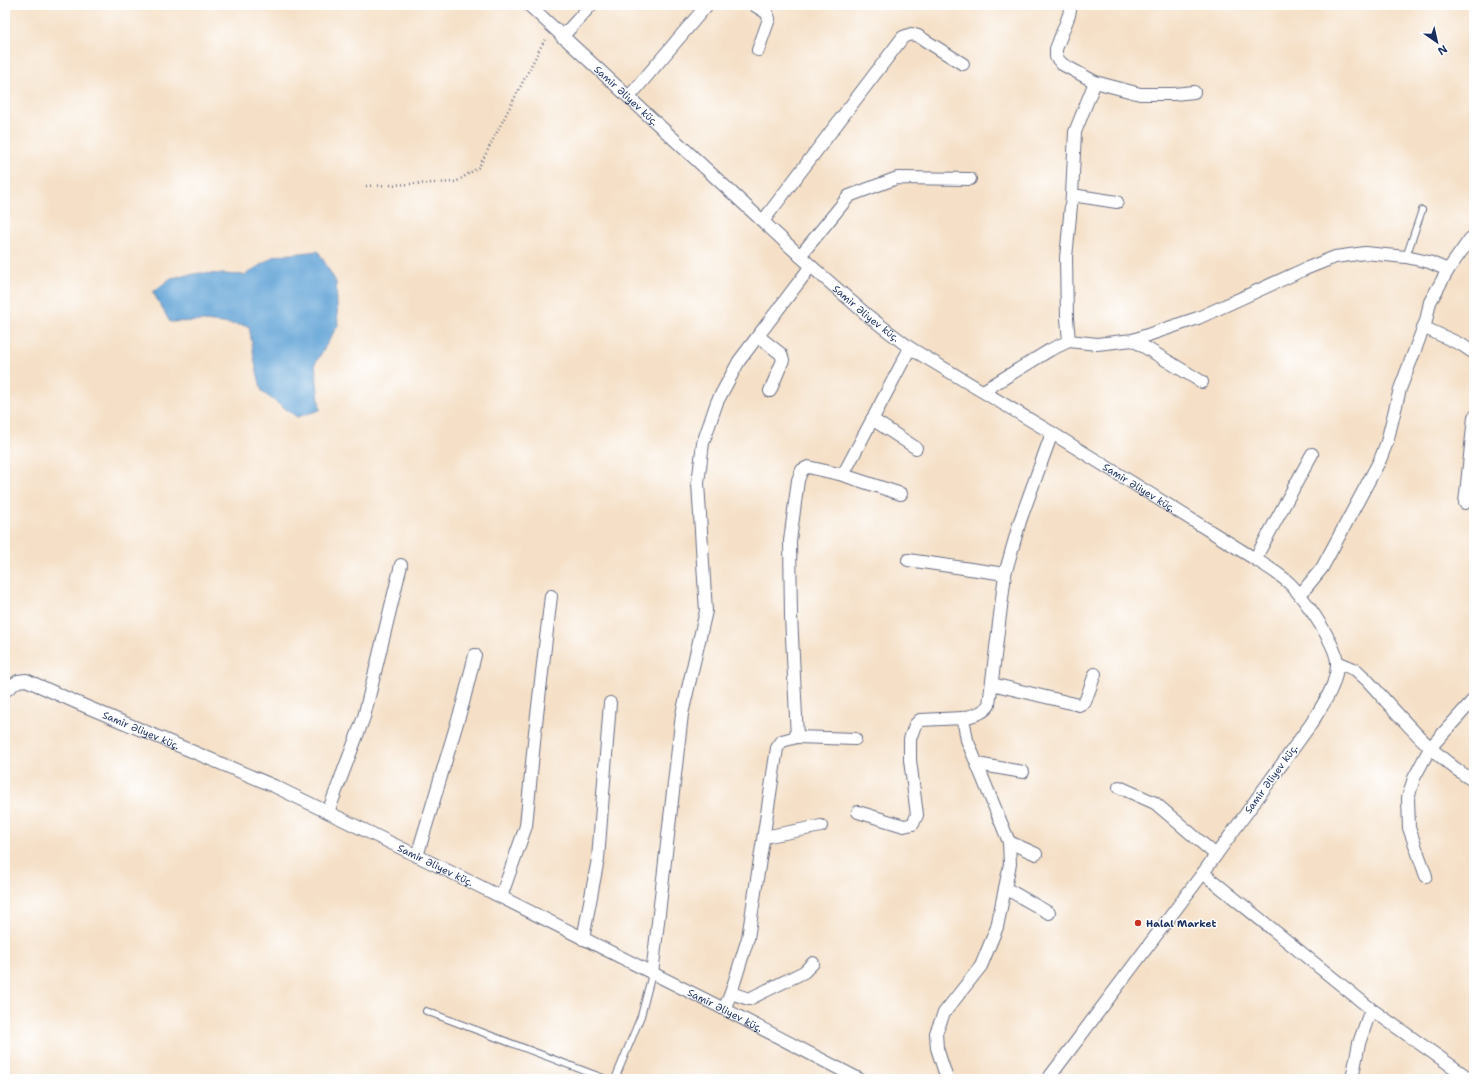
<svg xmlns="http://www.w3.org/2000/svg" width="1479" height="1084" font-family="'Shantell Sans',sans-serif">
  <rect width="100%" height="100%" fill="#fff"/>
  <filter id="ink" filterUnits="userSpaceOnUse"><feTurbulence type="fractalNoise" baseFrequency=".025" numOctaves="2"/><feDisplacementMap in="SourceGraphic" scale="8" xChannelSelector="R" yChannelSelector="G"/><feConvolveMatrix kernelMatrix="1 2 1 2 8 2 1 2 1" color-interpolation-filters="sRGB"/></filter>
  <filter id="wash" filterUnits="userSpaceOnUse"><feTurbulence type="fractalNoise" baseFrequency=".012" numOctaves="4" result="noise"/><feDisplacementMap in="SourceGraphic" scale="16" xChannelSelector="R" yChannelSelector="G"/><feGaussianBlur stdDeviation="0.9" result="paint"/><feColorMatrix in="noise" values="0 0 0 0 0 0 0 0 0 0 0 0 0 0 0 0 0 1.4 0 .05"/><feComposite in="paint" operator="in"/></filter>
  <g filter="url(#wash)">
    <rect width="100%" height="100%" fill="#f5e0c7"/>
    <path fill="#61a3d5" stroke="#3e699a" d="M318,251L336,282L338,325L315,364L320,410L297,417L262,392L255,363L249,326L204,321L170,322L153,292L171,278L200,273L245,275L274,256Z"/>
  </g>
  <g filter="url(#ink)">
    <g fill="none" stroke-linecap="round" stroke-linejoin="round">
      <defs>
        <path id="service" d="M1406,257L1422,210
          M426,1011L606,1079
          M615,1079L641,1016L652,974"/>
        <g id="minor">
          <path id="s1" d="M529,5L811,266L867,315L910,348L1052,433L1255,559C1266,566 1278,573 1288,582C1303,596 1335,642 1337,662C1338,684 1322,706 1311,724L1203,873L1048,1079"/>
          <path d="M754,5L767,13L769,19L758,50"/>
          <path d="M562,37L591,5"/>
          <path d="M1095,82L1140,94H1174L1194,92"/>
          <path d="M629,97L707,5"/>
          <path d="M1072,195L1117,202"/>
          <path d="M763,221L903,37L911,34L918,36L963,64"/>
          <path d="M800,256L849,196L897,178L970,179"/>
          <path d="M1423,327L1462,345L1474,353"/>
          <path d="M758,336L781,354L783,360L770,391"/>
          <path d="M1133,340L1202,382"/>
          <path d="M1069,341L1067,318L1066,258L1072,195L1075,132L1095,82L1062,64L1056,57V49L1069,15L1071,5"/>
          <path d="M983,391L1050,350L1069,341L1097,344L1133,340L1198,318L1305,269L1335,257L1365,253L1406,257L1429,262L1448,270"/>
          <path d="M872,419L916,448"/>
          <path d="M843,475L901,494"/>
          <path d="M1465,503L1474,417"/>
          <path d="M1255,559L1312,454"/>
          <path d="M908,560L1005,574"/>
          <path d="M1300,595L1322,568L1380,460L1387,442L1400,389L1426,321L1430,302L1448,270L1470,239L1474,236"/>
          <path d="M1337,662L1356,670L1367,680C1400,716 1432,756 1474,781"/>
          <path d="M992,684L1079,705L1085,702L1095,674"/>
          <path id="s2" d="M5,691L18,681L26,680L80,704L274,786L477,885L724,1009L859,1079"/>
          <path d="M797,737L855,739"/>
          <path d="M977,764L1023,772"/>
          <path d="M1119,787L1155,803L1216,855"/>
          <path d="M328,812L364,717L401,565"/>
          <path d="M858,812L904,826L913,824L917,815L910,760V739L915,725L920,720L963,718"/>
          <path d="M764,837L821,826"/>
          <path d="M1009,842L1036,854"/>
          <path d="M417,856L463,703L475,655"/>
          <path d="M1203,873L1371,1009L1470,1079"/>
          <path d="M1426,876L1409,828L1408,798L1414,778L1430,748L1474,699"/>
          <path d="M1005,888L1049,913"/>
          <path d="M501,897L526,826L535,732L551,596"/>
          <path d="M583,939L598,859L610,703"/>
          <path d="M652,974L682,714L706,611L698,483L703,443L717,402L739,361L811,266"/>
          <path d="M731,993L749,999L804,972L813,963"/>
          <path d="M724,1009L731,993L748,938L777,748L782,741L797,737L791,616L790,541L798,480L802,470L808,467L843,475L910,348"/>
          <path d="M947,1079L937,1048L936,1033L944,1013L981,966L997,927L1010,864L1009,842L967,740L963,718C973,715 983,714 989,705L1005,574L1020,521L1052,433"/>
          <path d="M1352,1079L1359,1043L1371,1009"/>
        </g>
      </defs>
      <use href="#service" stroke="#676d83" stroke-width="8"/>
      <use href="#minor" stroke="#676d83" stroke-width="14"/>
      <path stroke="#676d83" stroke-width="2.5" stroke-dasharray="1 3" stroke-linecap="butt" d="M366,186L456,182L479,167L546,37"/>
      <use href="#service" stroke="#fff" stroke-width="6"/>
      <use href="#minor" stroke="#fff" stroke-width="12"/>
    </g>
  </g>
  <circle fill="#c8321e" stroke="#fff" stroke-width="1.5" cx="1138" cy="923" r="4"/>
  <g text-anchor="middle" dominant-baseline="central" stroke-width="3" stroke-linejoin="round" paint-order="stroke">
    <g font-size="10" fill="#1b2f5e" stroke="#fff">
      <text stroke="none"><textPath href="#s1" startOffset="133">Samir Əliyev küç.</textPath></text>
      <text stroke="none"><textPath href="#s1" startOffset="457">Samir Əliyev küç.</textPath></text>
      <text stroke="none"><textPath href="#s1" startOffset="781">Samir Əliyev küç.</textPath></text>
      <text stroke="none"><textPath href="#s2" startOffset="150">Samir Əliyev küç.</textPath></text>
      <text transform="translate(1271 779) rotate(-54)">Samir Əliyev küç.</text>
      <text stroke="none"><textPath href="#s2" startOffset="474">Samir Əliyev küç.</textPath></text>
      <text stroke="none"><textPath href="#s2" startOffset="798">Samir Əliyev küç.</textPath></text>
    </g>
    <g font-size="10" font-weight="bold" fill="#1b2f5e" stroke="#fff" text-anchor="start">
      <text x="1146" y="923">Halal Market</text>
    </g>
  </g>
  <rect width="1479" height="1084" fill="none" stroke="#fff" stroke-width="20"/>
  <g transform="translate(1437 42) rotate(146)" stroke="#ffffff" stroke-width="3" paint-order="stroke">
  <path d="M0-3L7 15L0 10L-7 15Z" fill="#1b2f5e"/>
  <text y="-6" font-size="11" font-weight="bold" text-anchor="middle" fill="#1b2f5e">N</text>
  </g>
</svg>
